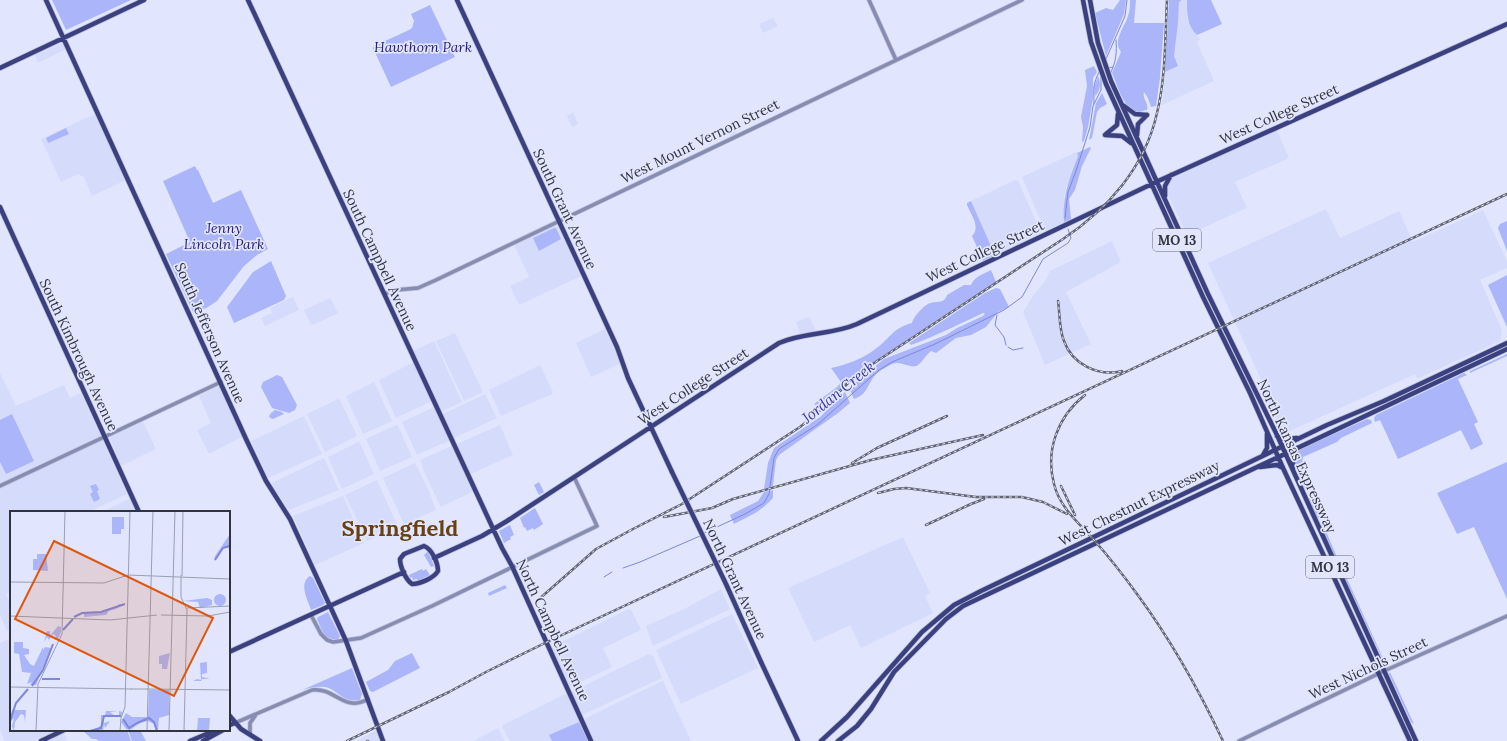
<svg xmlns="http://www.w3.org/2000/svg" width="1507" height="741" font-family="Lora,serif">
  <rect width="100%" height="100%" fill="#e1e6fe"/>
  <path fill="#d5dbfb" d="M1182,0H1187V18L1194,32L1197,35L1200,40L1197,42L1214,81L1162,105L1165,72L1178,66L1174,56L1178,23L1179,1Z
    M773,18L778,26L763,33L759,24Z
    M63,43L66,49L38,63L35,55Z
    M573,112L578,124L572,127L567,116Z
    M95,114L126,180L92,196L84,177L78,174L61,182L41,139Z
    M733,125L737,134L731,136L726,129Z
    M1277,130L1289,158L1235,182L1247,208L1187,235L1166,191L1167,185L1171,179Z
    M1076,152L1078,156L1067,186L1064,196V222L1045,231L1022,177Z
    M1015,180L1018,181L1041,232L995,255L971,201Z
    M1326,209L1340,238L1399,211L1413,242L1483,210L1507,261V268L1480,280L1502,330L1500,341L1417,379L1415,374L1283,434L1261,385L1263,384L1208,263Z
    M555,225L558,227L581,276L519,305L510,286L529,277L514,245Z
    M1112,241L1121,262L1066,292L1091,344L1045,365L1023,312L1033,296L1045,281L1050,271Z
    M293,297L299,310L265,326L261,318L272,313L270,308Z
    M330,298L338,313L313,325L311,324L304,310Z
    M809,317L815,329L814,332L800,333L796,322Z
    M605,329L617,354L619,363L617,365L591,377L576,343Z
    M455,333L483,392L464,401L436,341Z
    M434,341L462,402L442,411H441L413,351Z
    M412,363L416,365L432,401L396,418L379,380Z
    M540,365L553,392L552,394L501,416L489,390Z
    M0,373L16,406L64,385L70,398L81,393L127,494L89,512H11V592L6,594L11,606V630L7,631L0,615Z
    M374,382L392,421L363,434L346,396Z
    M219,386L242,437L209,454L197,430L211,423L199,396Z
    M485,394L497,418L454,438L443,414Z
    M338,399L340,400L357,436L325,452L307,414Z
    M434,407L450,440L445,444H441L417,455L402,422Z
    M304,416L322,454L268,478L251,441Z
    M143,422L156,449L121,466L110,438L112,436Z
    M396,425L398,426L412,457L380,471L366,439Z
    M500,425L513,455L471,474L457,444Z
    M358,442L360,443L374,474L342,489L328,457Z
    M452,446L474,491L441,507L425,474L420,460Z
    M324,458L339,490L289,510L272,485V483Z
    M415,463L429,491L436,510L404,524L383,478Z
    M377,480L398,527L367,541L345,495Z
    M343,496L364,543L315,565L293,516Z
    M128,499L130,500L136,512H102Z
    M903,537L930,593L925,596L933,613L861,648L850,625L814,642L788,588Z
    M721,589L730,609L653,646L646,626L686,608Z
    M629,609L632,611L641,630L603,648L612,667L570,687L552,648L553,646Z
    M732,614L758,668L681,704L656,650Z
    M11,638V730H57L34,741H5L0,730V643Z
    M649,654L653,656L662,678L582,715L572,693L573,691Z
    M663,681L691,741H593L585,721L586,718L660,682Z
    M565,694L568,696L579,722L550,735L552,741H510L502,727L503,725Z
    M498,728L505,741H473L496,729Z
    M377,730L381,741H356Z
    M64,733L67,741H47Z"/>
  <path fill="#abb5f9" d="M52,0H131L66,30Z
    M1120,0H1126L1124,14L1106,56L1095,13L1106,8L1113,10Z
    M1130,0H1136L1134,23H1164L1160,78L1156,106L1151,107L1148,98L1144,92C1142,99 1149,103 1147,110C1144,110 1141,112 1138,112C1124,111 1117,84 1112,73L1121,52C1112,41 1125,27 1128,16C1130,11 1130,5 1130,0Z
    M1169,0H1182L1179,2L1178,23L1174,56L1178,66L1165,72Z
    M1187,0H1211L1222,24L1197,35C1187,26 1187,13 1187,0Z
    M430,5L455,57L391,87L373,48L374,46L409,30L412,28L414,21L411,14Z
    M1094,66L1097,72L1093,78V98L1088,127L1084,141L1082,142L1083,127L1081,117L1087,86L1085,70Z
    M1098,76C1101,82 1101,91 1095,96L1094,87Z
    M1102,93L1107,104L1100,108L1097,112L1092,138L1089,140L1096,103Z
    M66,128L69,134L48,143L46,138Z
    M1090,147L1091,148L1082,166L1075,190L1069,199L1071,219L1064,222C1062,197 1069,180 1078,156L1077,153Z
    M195,166L197,170H198L213,203L241,190L268,249L257,255L244,266L217,301L208,307L194,314L166,254L190,242L163,181Z
    M971,201L995,255L983,261L972,236C981,227 971,215 967,205V203Z
    M1507,221V251L1498,228L1500,224Z
    M554,228H556L561,239L539,251L533,238Z
    M271,261L286,296L284,300L234,323L227,307L253,272Z
    M991,270L996,282L859,372L820,408L814,404L837,387L841,382L831,368C846,365 862,359 874,350C889,340 892,328 912,323C913,318 922,307 928,304C935,300 944,305 947,295L964,285H971C974,277 983,274 991,270Z
    M1507,275V327L1488,285Z
    M996,288L1000,289L1009,307L998,312L986,327L971,335L956,338L936,353L931,351C926,355 923,361 918,365C913,369 904,363 897,363C892,363 885,368 880,371C866,381 871,393 854,399L849,388L884,359L946,335L957,328L983,316L985,313H983C959,324 936,336 911,345L909,343L985,293Z
    M1507,354V356L1470,373V371Z
    M1464,373L1467,375L1458,379L1478,422L1474,424L1483,444L1471,450L1461,430L1398,459L1380,420L1375,422L1374,418L1376,415Z
    M277,375L282,377L297,405L295,410L289,413L272,408L261,387L263,382Z
    M845,392L850,403L838,413L779,455L776,460L773,486L764,489L768,463L774,448L820,417Z
    M275,410L282,412L284,414L273,419L270,418L269,416L271,413Z
    M12,414L34,461L6,474L0,462V420Z
    M1367,419L1371,420L1372,423L1341,438L1337,442L1303,457L1301,471L1310,490L1306,491C1301,484 1290,460 1297,452C1299,450 1303,449 1305,447Z
    M1507,462V599L1474,527L1457,534L1437,493Z
    M539,482L544,492L539,495L534,485Z
    M96,484L99,490L97,491L100,499L94,502L90,494L93,492L90,486Z
    M773,490V498C759,513 751,515 734,524L730,515L758,501L764,492Z
    M1312,495L1313,498L1317,496L1326,516L1319,519L1316,516L1309,500V498Z
    M535,508L543,524L534,530L533,528L527,531L525,527L524,528L520,518Z
    M1322,522L1337,557L1334,555L1320,525Z
    M510,525L514,535L510,537L511,539L504,543L499,531Z
    M428,551L434,566L431,567L424,555Z
    M1339,561L1387,667L1385,664L1338,564Z
    M422,569L423,571L426,569L430,575L417,581V579L413,580L412,577L410,578L409,575Z
    M310,576L313,578L325,603L323,605L311,610C308,600 298,584 310,576Z
    M505,585L507,588L489,596L488,593Z
    M328,612L340,636L338,639H332L325,637L317,619L318,617Z
    M412,653L420,668L373,692L370,691L366,682L388,670L395,661Z
    M352,668L362,694L360,700C342,703 339,690 325,687C317,686 309,688 302,690Z
    M1390,672L1414,724L1411,722L1389,674Z
    M579,722L588,741H552L549,735Z
    M82,730H127L131,741H99L96,739H92Z
    M128,730H140L146,741H132Z"/>
  <g fill="none" stroke-linecap="round" stroke-linejoin="round">
    <path stroke="#7d87dc" stroke-width="1" d="M1106,59L1125,16L1127,0
      M1108,68L1113,67
      M1110,74C1116,63 1117,52 1116,40
      M1094,104C1094,87 1092,86 1100,70
      M1065,218L1068,192L1076,171L1090,127L1093,106L1101,90V77
      M997,315L995,325L1004,337L1006,345
      M1008,347L1013,350L1023,348
      M704,533L745,514L764,503L769,494L774,458L779,449L817,425L879,370L892,362L935,344L1004,310L1022,297L1043,259L1068,243L1071,238L1068,229
      M623,568L640,562L700,536
      M604,577L612,572"/>
    <defs>
      <path id="minor" d="M869,0L896,60
        M384,294L396,290L418,288L436,280L1022,0
        M0,486L221,382
        M311,615L321,634L327,640L333,642L361,638L432,606L597,526L574,477
        M235,723L312,690C335,687 344,713 368,699
        M250,735V723L255,716
        M1239,741L1384,671L1507,616"/>
      <path id="major" d="M46,0L246,439L266,481L290,519L330,606L346,641L383,741
        M248,0L502,548L512,566L591,741
        M457,0L617,347L628,378L672,472
        M1083,0L1091,42L1106,84L1203,297L1250,393L1283,468L1410,741
        M1090,0L1098,43L1111,81L1208,294L1277,435L1416,741
        M0,68L144,0
        M1124,106L1135,114L1147,115
        M1106,134L1117,125L1118,114
        M1105,135L1122,136L1131,143
        M1137,135L1138,124L1147,115
        M1165,196V186L1171,175
        M0,207L139,512
        M1277,436L1284,439L1297,438
        M1263,455L1267,448V434
        M1260,467L1277,465L1283,468
        M1293,470V457L1297,448
        M424,546C432,549 438,563 438,571C434,578 420,584 412,584C406,580 400,567 400,559L404,554Z
        M434,558L482,536L507,521L779,343C804,332 832,335 857,324L1156,182L1507,24
        M229,652L404,572
        M761,662L798,741
        M229,715L241,729L260,741
        M229,725L235,723
        M41,741L64,730
        M190,741L216,730
        M203,741L223,730
        M821,741L847,717L922,632L954,605L981,591L1327,425L1384,401L1507,343
        M838,741L857,726L871,709L894,672L946,619L963,606L1507,349"/>
    </defs>
    <use href="#minor" stroke="#bec2d7" stroke-width="5"/>
    <use href="#major" stroke="#bec2d7" stroke-width="6"/>
    <use href="#minor" stroke="#868cb2" stroke-width="3.5"/>
    <use href="#major" stroke="#3b4081" stroke-width="4.5"/>
    <defs>
      <path id="rail" d="M1058,301C1060,314 1059,329 1064,341C1072,364 1098,377 1122,371
        M1085,395C1058,416 1045,450 1054,484C1060,508 1078,522 1094,540C1109,557 1124,576 1137,594C1171,640 1199,690 1223,741
        M852,463L877,448L947,416
        M1061,486L1075,515
        M878,493L894,489L906,488L976,497H1022L1043,502L1067,514
        M664,517L712,508L733,499L871,460L983,435
        M926,525L971,504L984,499
        M629,531L682,504L800,427L821,410L851,380L862,371L1063,239C1108,209 1145,167 1157,113C1166,76 1165,37 1167,0
        M538,600L596,549L633,529
        M347,741L449,692L486,672L547,642L1507,194
        M367,741H368"/>
    </defs>
    <use href="#rail" stroke="#626572" stroke-width="2.5"/>
    <use href="#rail" stroke="#e1e6fe" stroke-width="1" stroke-dasharray="3" stroke-linecap="butt"/>
    <defs>
      <path id="major-bridge" d="M672,472L726,584L761,662"/>
    </defs>
    <use href="#major-bridge" stroke="#bec2d7" stroke-width="6" stroke-linecap="butt"/>
    <use href="#major-bridge" stroke="#3b4081" stroke-width="4.5"/>
  </g>
  <g text-anchor="middle" dominant-baseline="central" stroke-width="3.5" stroke-linejoin="round" paint-order="stroke">
    <g fill="#e1e6fe" stroke="#666977" stroke-width="1">
      <rect x="1153" y="229" width="48" height="22" rx="3"/>
      <rect x="1306" y="556" width="48" height="22" rx="3"/>
    </g>
    <g font-size="13" font-weight="bold" fill="#32343d">
      <text x="1177" y="240">MO 13</text>
      <text x="1330" y="567">MO 13</text>
    </g>
    <g font-size="14" font-style="italic" fill="#251a7e" stroke="#e1e6fe">
      <text x="423" y="47">Hawthorn Park</text>
      <text x="224" y="228">Jenny<tspan x="224" dy="16">Lincoln Park</tspan></text>
    </g>
    <g font-size="14" fill="#32343d" stroke="#e1e6fe">
      <text transform="translate(1279 114) rotate(-24)">West College Street</text>
      <text transform="translate(700 141) rotate(-26)">West Mount Vernon Street</text>
      <text transform="translate(565 209) rotate(65)">South Grant Avenue</text>
      <text transform="translate(985 251) rotate(-25)">West College Street</text>
      <text transform="translate(380 260) rotate(65)">South Campbell Avenue</text>
      <text transform="translate(210 333) rotate(66)">South Jefferson Avenue</text>
      <text transform="translate(79 355) rotate(65)">South Kimbrough Avenue</text>
      <text transform="translate(693 386) rotate(-33)">West College Street</text>
      <text transform="translate(1297 456) rotate(65)">North Kansas Expressway</text>
      <text transform="translate(1139 503) rotate(-26)">West Chestnut Expressway</text>
      <text transform="translate(735 579) rotate(65)">North Grant Avenue</text>
      <text transform="translate(553 630) rotate(65)">North Campbell Avenue</text>
      <text transform="translate(1368 668) rotate(-25)">West Nichols Street</text>
    </g>
    <g font-size="15" font-style="italic" fill="#3a399c" stroke="#e1e6fe">
      <text transform="translate(838 392) rotate(-39)">Jordan Creek</text>
    </g>
    <g font-size="22" font-weight="bold" fill="#674111" stroke="#e1e6fe">
      <text x="400" y="528">Springfield</text>
    </g>
  </g>
  <g transform="translate(10 511)">
    <rect width="220" height="220" fill="#e1e6fe"/>
    <path d="M102,6H114V18H111V23H102ZM220,23V38L214,36L204,50L205,45ZM27,43H36L38,60L23,59V48H27ZM204 89a6 6 0 1 1 12 0a6 6 0 1 1-12 0ZM197,87L202,89V94L190,97L188,91L173,90ZM109,93H114L106,98L94,101L99,100L96,104L74,106V101H91L106,97ZM48,115L51,116V121L48,128L45,129L46,125L43,123L39,129L37,126L34,131L37,120H40V125ZM4,131H13V137L19,138V143L14,144L20,153L24,155L33,136V139L35,136L41,137L26,174H20L22,171L17,173L21,162L12,161L9,143L4,142ZM160,142L157,158H152V153H149V145ZM197,151V162L192,163V166L200,168H192L191,170H183L187,168L191,169L190,152ZM139,179H159V204L149,207L148,219L155,220H146L144,213L138,210L130,212L120,219L116,218L111,211L116,202L122,206H138ZM2,199H16L15,211L14,204L11,203L5,211L4,220L2,215L4,207L0,211ZM96,200H108L100,201L105,205L109,204V200L113,201L111,206H94V212L100,210L95,217L94,213L93,220H80L91,215V204H95ZM188,207H200L199,219L204,220H187Z" fill="#abb5f9"/>
    <path fill="none" stroke="#7d87dc" stroke-width="2" d="M205,49L213,37L219,35M64,106L72,102L91,101L115,93M53,119L63,108M32,168H50M22,175L33,159L43,133M113,208L119,217L127,212M0,210L6,192L18,178M127,212L139,207L144,211L147,220M80,220L91,217L94,205H111"/>
    <path fill="none" stroke="#9b9fb1" stroke-width="1" d="M171,64V86L177,99L174,220M172,65L173,0M0,71L94,72L118,64L220,68M177,97L220,95M151,104L198,105L220,101M0,105L100,109L147,104M0,176L122,178M121,178H138M137,178L220,179M26,220L28,173L52,123L55,0M110,220L111,207L115,196L120,0M137,220L143,0M159,220L165,0"/>
    <path fill="#df570e" fill-opacity="0.15" stroke="#df570e" stroke-width="2" d="M44,30L203,107L164,185L5,108Z"/>
    <rect width="220" height="220" fill="none" stroke="#32343d" stroke-width="2"/>
  </g>
</svg>
